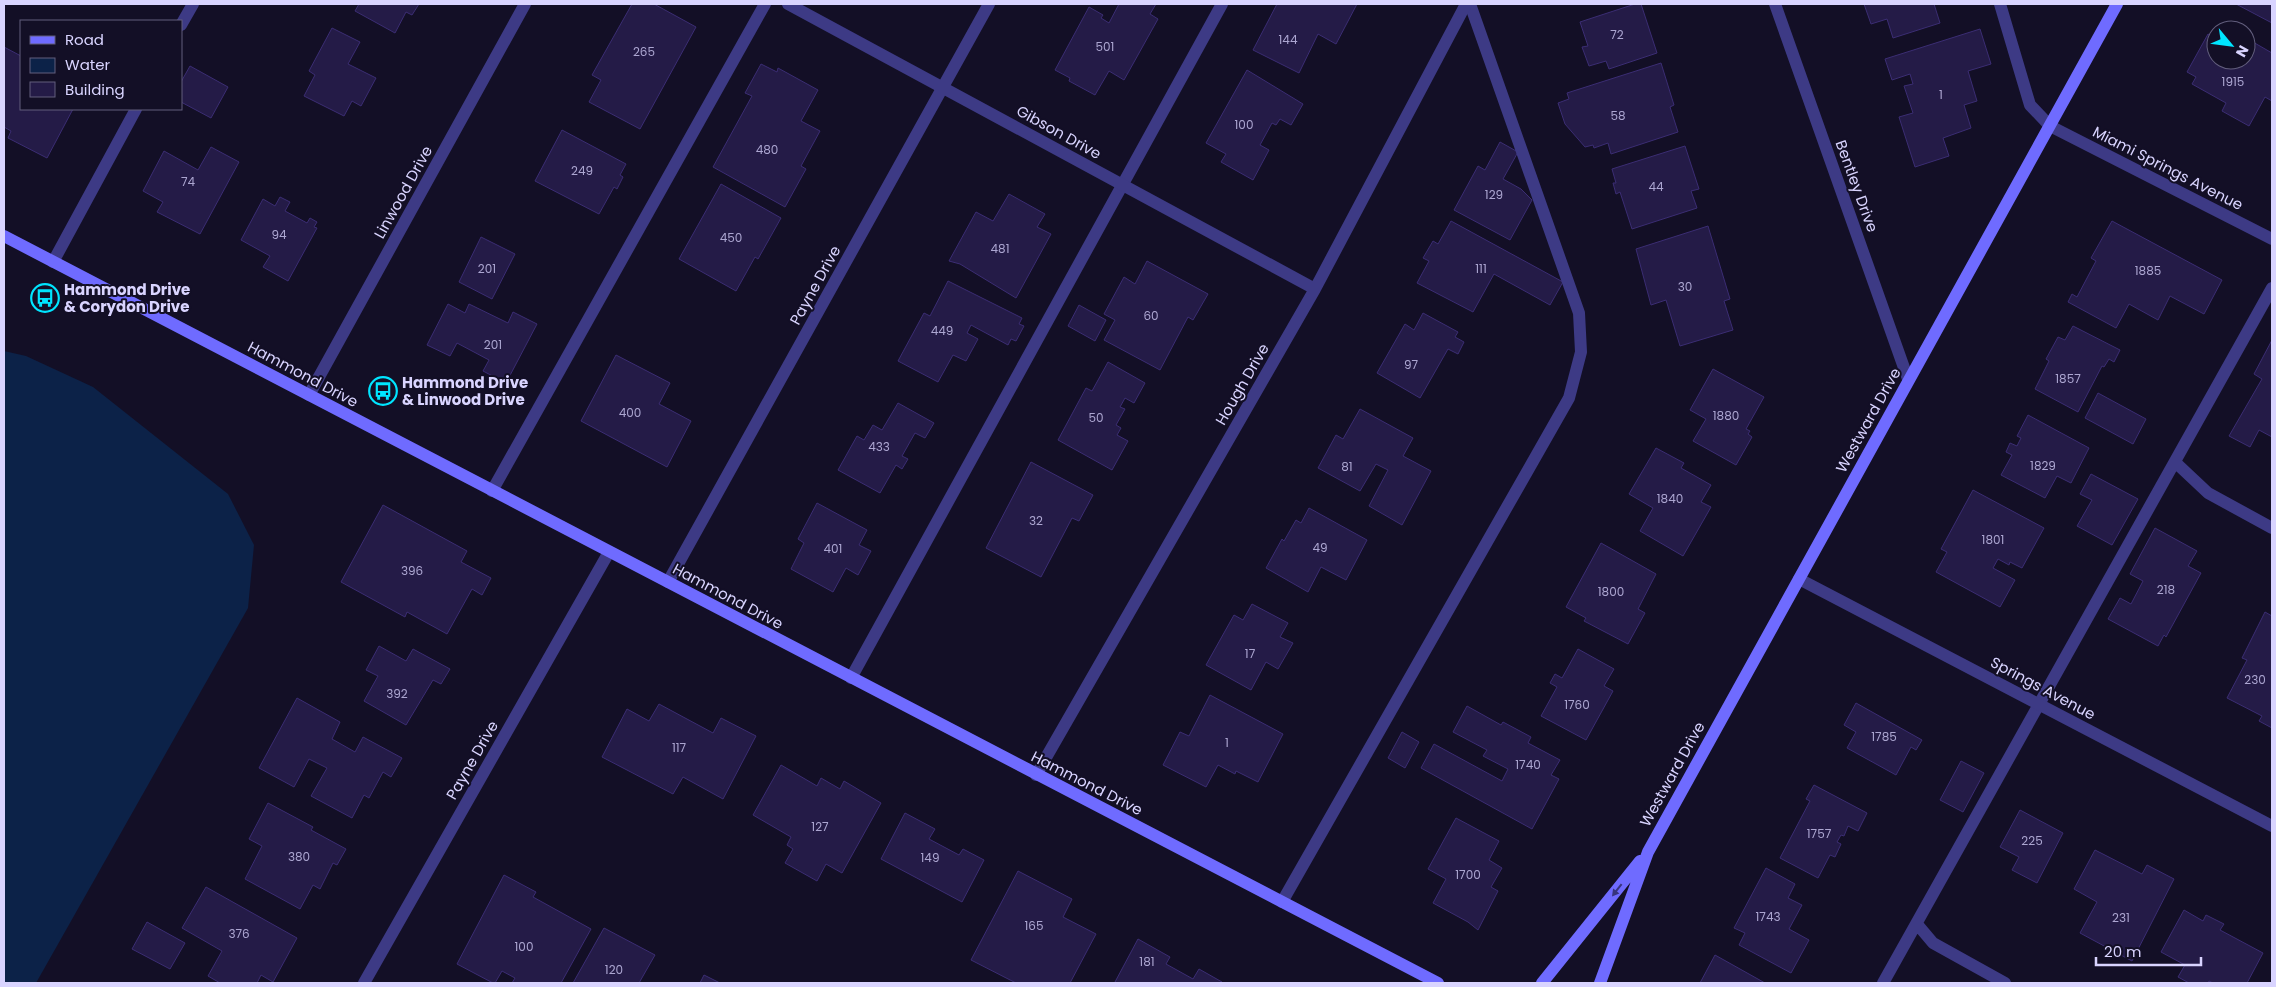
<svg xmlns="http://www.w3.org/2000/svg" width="2276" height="987" font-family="Poppins,sans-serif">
  <rect width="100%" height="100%" fill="#130f26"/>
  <path fill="#0c2248" d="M4,351L26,356L93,387L228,494L254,545L248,608L36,983H4Z"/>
  <path fill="#241b47" stroke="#3b2d73" d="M359,4H419L412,15L406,12L395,33L355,11Z
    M632,4H654L696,27L640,129L589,102L601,80L592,75Z
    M1119,4H1156L1150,14L1158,19L1124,80L1109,71L1095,95L1069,81L1070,78L1055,70L1089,7L1103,15L1101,18L1109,23Z
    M1277,4H1357L1336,44L1318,34L1299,73L1253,50Z
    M1635,4H1641L1657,53L1609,69L1606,61L1589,66L1582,47L1588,46L1580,22Z
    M1864,4H1934L1940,23L1893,38L1887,19L1871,24Z
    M2236,4H2272V23Z
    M2223,25L2232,30H2221Z
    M332,28L360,42L348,64L376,78L361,106L352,101L344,116L304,96L315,75L309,71Z
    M1980,29L1991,64L1968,71L1977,101L1964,105L1971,128L1943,138L1949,156L1915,167L1899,117L1913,113L1904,86L1913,84L1910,74L1892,80L1885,59Z
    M2208,34L2216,39V60H2246V38L2272,53V101L2265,97L2249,126L2222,111L2226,103L2192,84L2196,77L2187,72Z
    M4,47L21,56V109H73L47,158L8,138L11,131L4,127Z
    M1661,63L1674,105L1670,107L1678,132L1611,154L1608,143L1594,148L1593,145L1585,147L1565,124L1558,103L1569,99L1567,93Z
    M761,64L777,72L778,68L818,90L801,121L820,131L801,166L806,169L785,207L713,167L752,96L745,93Z
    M190,66L228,87L211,118L181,102V82Z
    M1247,70L1303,104L1291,125L1280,119L1276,125L1272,123L1260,145L1269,150L1253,180L1221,162L1226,154L1206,143Z
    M562,130L626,164L620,175L623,177L617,189L614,187L599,214L535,181Z
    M1500,142L1518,152L1503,179L1521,189L1532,200L1510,240L1454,210L1478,166L1485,170Z
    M1685,146L1699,189L1691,191L1697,208L1632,229L1620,192L1616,194L1613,183H1616L1612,169Z
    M211,147L239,162L200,234L157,212L163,202L143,191L164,151L198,170Z
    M721,184L781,218L758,259L755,257L736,291L679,259Z
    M1009,194L1045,214L1037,227L1051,234L1016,298L960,264L949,261L976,212L993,221Z
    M280,197L290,202L285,211L307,223L310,218L317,222L314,227L317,228L288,281L263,267L270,256L241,240L263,199L275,206Z
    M1451,221L1563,282L1550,305L1494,274L1473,312L1417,283L1429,261L1423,258L1433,241L1438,244Z
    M2112,221L2222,280L2204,314L2170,296L2158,320L2129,304L2116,328L2068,302L2072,294L2077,297L2096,261L2091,258Z
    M1708,226L1730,299L1724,301L1733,330L1680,346L1666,300L1651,305L1636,249Z
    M481,237L515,254L492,299L459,282Z
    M1147,261L1208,294L1193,320L1188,317L1160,370L1104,340L1115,320L1104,314L1124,277L1135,284Z
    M948,281L1022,318L1019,324L1024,326L1016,341L1011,339L1008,345L971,325L967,333L978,339L966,361L953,355L938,382L898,361L924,313L930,316Z
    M448,304L465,313L469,304L508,323L513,312L537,324L506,383L483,371L489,360L457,343L450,356L427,345Z
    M1079,305L1106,320L1095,341L1068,326Z
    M1423,313L1458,332L1455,337L1464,342L1458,354L1448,349L1420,398L1377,373L1405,324L1414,330Z
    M2073,326L2120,350L2114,362L2109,359L2104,367L2102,366L2078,412L2035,389L2049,361L2046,359L2058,337L2065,340Z
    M2272,340V437L2259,430L2250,447L2229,436L2262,379L2254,374Z
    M616,355L670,383L659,404L691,421L667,467L581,421Z
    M1108,362L1145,383L1134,403L1125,398L1120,407L1125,409L1116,425L1121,428L1117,435L1128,441L1112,470L1058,440L1086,388L1092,391Z
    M1713,369L1764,397L1746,429L1750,431L1748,434L1752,437L1736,465L1693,441L1706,419L1690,410Z
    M2098,393L2146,419L2133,444L2085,418Z
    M898,403L934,423L925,438L915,433L902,456L908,459L902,469L896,465L880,493L838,470L857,436L864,440L873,425L882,430Z
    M1360,409L1413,438L1403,456L1431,471L1402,525L1369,506L1388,470L1376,464L1360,491L1318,468L1336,435L1343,439Z
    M2028,415L2089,448L2071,483L2057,476L2045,498L2001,475L2012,455L2006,452L2010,443L2017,446L2021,438L2017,436Z
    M1656,448L1684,463L1681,468L1711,485L1701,502L1711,507L1683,556L1640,531L1653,508L1629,494Z
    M1031,462L1093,495L1079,521L1072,518L1041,577L986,548Z
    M2091,474L2138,499L2112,545L2077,526L2092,500L2080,494Z
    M1973,490L2044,528L2022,568L2010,562L2009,565L1998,559L1993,568L2015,580L2000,607L1936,572L1947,552L1941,549Z
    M817,503L867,530L859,545L871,551L858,575L846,568L833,592L791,569L804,543L798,539Z
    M383,505L467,551L461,562L491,578L482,595L472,589L447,634L407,612L405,617L341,582Z
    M1309,508L1367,540L1346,580L1321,567L1308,592L1266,568L1282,539L1284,541L1296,520L1301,523Z
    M2155,528L2197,551L2188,566L2201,573L2166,637L2164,635L2158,646L2108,619L2120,598L2131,604L2143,581L2130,574Z
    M1601,543L1656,574L1638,609L1645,613L1628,644L1584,621L1586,618L1566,607Z
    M1252,604L1288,623L1280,637L1293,643L1278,669L1266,662L1251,690L1206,665L1234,615L1243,620Z
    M2265,612L2272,616V728L2259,721L2262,716L2227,698L2247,660L2242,658Z
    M379,646L406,661L413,649L450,669L441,684L433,680L406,725L364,701L378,676L366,670Z
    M1578,649L1614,669L1604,686L1613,691L1586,740L1541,716L1557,687L1550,683L1555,674L1562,678Z
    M1210,695L1283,734L1258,782L1236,771L1235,774L1218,765L1206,787L1163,765L1180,732L1189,736Z
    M297,698L340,722L332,739L355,752L363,737L402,758L391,777L383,772L369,798L364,795L352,818L311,796L327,768L309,759L294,787L259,768Z
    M1856,703L1922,740L1916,750L1911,747L1896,775L1847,748L1856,732L1844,725Z
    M659,704L713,733L721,718L756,736L723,799L683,777L673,794L602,757L627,709L649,721Z
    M1467,706L1501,725L1503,722L1531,737L1528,743L1560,760L1551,775L1559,779L1532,829L1421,768L1434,744L1502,781L1508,769L1483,756L1487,750L1453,732Z
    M1402,732L1419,742L1405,768L1388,758Z
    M1961,761L1984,773L1963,812L1940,800Z
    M781,765L817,786L821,778L840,789L844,781L881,803L842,873L826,864L817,881L785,863L793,849L787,845L791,837L753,815Z
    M1814,785L1867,813L1858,831L1848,826L1844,836L1841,835L1837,842L1841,844L1835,857L1830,855L1818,878L1780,858L1810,801L1806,799Z
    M268,803L313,827L311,830L346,849L337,865L333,863L320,889L313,885L300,909L245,879L262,846L249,839Z
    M2020,810L2063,833L2037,883L2012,870L2019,857L2000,847Z
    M905,813L935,829L929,839L959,855L963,849L984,860L962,902L881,859Z
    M1456,818L1499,841L1489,860L1502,868L1491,887L1498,891L1478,930L1468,922L1433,903L1446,879L1428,869Z
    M2095,850L2142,874L2147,865L2174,879L2132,961L2080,933L2097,902L2074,889Z
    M1766,868L1795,884L1788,898L1802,905L1789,929L1809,940L1791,973L1739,945L1745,933L1734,928Z
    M1018,871L1072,899L1063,917L1096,934L1070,983H1016L971,960Z
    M504,875L536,892L533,897L591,929L561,983H512L515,978L502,971L495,983H493L457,964Z
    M206,887L297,938L273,982L261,975L257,983H220L208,976L222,951L182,928Z
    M2184,910L2203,921L2206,915L2224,924L2220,930L2263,953L2247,983H2213L2209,981L2208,983H2189L2178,977L2185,965L2161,952Z
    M147,922L185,943L170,969L132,949Z
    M604,928L655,955L639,983H573Z
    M1138,939L1170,957L1166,964L1193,979L1199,969L1222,982L1221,983H1117L1115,982Z
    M1715,955L1765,983H1700Z
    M704,975L720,983H700Z"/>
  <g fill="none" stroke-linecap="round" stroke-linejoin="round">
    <path stroke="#3d3a85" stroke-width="12" d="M2000,4L2030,105L2050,126
      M181,25L193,4
      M53,262L136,109
      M2175,462L2208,493L2272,528
      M492,491L765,4
      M851,678L1222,4
      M1282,902L1569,398L1581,352L1579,313L1470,4
      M1917,924L1933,943L2005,983
      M1883,983L2272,288"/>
    <path stroke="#3d3a85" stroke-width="12" d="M788,4L1315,289
      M1775,4L1908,379
      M2050,126L2272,239
      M309,395L525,4
      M1799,579L2272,826
      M668,582L989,4
      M1036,775L1315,289L1466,4
      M364,983L609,552"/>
    <path stroke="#6f6bff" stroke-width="12" d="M4,236L1438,983
      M1542,983L1640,861
      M1600,983L1648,852L2117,4"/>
  </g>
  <defs><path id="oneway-solid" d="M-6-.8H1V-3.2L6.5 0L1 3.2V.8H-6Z" transform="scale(1.25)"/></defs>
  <use fill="#38347d" href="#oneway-solid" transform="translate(1617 890) rotate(128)"/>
  <defs>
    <symbol id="bus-ring" viewBox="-11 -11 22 22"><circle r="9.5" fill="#130f26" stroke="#00e5ff" stroke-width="1.5"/><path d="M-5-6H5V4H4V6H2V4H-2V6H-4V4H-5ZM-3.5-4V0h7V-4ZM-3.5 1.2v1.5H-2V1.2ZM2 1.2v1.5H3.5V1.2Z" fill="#00e5ff"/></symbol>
  </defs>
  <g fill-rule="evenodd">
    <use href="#bus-ring" x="29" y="282" width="32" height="32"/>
    <use href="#bus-ring" x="367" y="375" width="32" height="32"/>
  </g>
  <g text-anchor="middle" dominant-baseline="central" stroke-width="4" stroke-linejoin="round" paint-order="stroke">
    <g font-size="12" fill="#aca6d1">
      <text x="1617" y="34">72</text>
      <text x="1288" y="39">144</text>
      <text x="1105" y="46">501</text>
      <text x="644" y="51">265</text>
      <text x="2233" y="81">1915</text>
      <text x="1941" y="94">1</text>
      <text x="1618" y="115">58</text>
      <text x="1244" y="124">100</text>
      <text x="767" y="149">480</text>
      <text x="582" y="170">249</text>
      <text x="188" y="181">74</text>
      <text x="1656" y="186">44</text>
      <text x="1494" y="194">129</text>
      <text x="279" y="234">94</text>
      <text x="731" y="237">450</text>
      <text x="1000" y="248">481</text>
      <text x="487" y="268">201</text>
      <text x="1481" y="268">111</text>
      <text x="2148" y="270">1885</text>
      <text x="1685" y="286">30</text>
      <text x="1151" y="315">60</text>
      <text x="942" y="330">449</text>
      <text x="493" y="344">201</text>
      <text x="1411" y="364">97</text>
      <text x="2068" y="378">1857</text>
      <text x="630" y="412">400</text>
      <text x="1726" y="415">1880</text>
      <text x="1096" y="417">50</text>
      <text x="879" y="446">433</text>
      <text x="2043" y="465">1829</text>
      <text x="1347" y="466">81</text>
      <text x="1670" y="498">1840</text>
      <text x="1036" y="520">32</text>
      <text x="1993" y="539">1801</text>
      <text x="1320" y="547">49</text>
      <text x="833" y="548">401</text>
      <text x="412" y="570">396</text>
      <text x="2166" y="589">218</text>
      <text x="1611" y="591">1800</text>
      <text x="1250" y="653">17</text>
      <text x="2255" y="679">230</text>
      <text x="397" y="693">392</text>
      <text x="1577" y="704">1760</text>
      <text x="1884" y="736">1785</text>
      <text x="1227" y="742">1</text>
      <text x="679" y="747">117</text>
      <text x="1528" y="764">1740</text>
      <text x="820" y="826">127</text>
      <text x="1819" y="833">1757</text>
      <text x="2032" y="840">225</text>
      <text x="299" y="856">380</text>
      <text x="930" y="857">149</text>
      <text x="1468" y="874">1700</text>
      <text x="1768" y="916">1743</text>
      <text x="2121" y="917">231</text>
      <text x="1034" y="925">165</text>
      <text x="239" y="933">376</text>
      <text x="524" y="946">100</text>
      <text x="1147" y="961">181</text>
      <text x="614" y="969">120</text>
    </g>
    <g font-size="15" fill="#d9d4ff" stroke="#130f26">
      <text transform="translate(1059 132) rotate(29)">Gibson Drive</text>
      <text transform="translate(2168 168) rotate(27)">Miami Springs Avenue</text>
      <text transform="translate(1857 186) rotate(70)">Bentley Drive</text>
      <text transform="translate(403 192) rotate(-61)">Linwood Drive</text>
      <text transform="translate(815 285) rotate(-61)">Payne Drive</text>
      <text transform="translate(303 374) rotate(28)">Hammond Drive</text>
      <text transform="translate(1242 384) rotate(-60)">Hough Drive</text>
      <text transform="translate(1868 420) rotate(-61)">Westward Drive</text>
      <text transform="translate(728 596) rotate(28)">Hammond Drive</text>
      <text transform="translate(2043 688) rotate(28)">Springs Avenue</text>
      <text transform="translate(472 760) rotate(-60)">Payne Drive</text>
      <text transform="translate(1672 774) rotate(-61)">Westward Drive</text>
      <text transform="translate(1087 783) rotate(27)">Hammond Drive</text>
    </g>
    <g font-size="15" font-weight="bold" fill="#d9d4ff" stroke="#130f26" text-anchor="start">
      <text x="64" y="289">Hammond Drive<tspan x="64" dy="17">&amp; Corydon Drive</tspan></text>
      <text x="402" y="382">Hammond Drive<tspan x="402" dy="17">&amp; Linwood Drive</tspan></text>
    </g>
  </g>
  <rect width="2276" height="987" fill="none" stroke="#d9d4ff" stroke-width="10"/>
  <rect x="20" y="20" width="162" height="90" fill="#130f26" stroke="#625e7d"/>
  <rect x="30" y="36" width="25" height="8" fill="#6f6bff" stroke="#625e7d"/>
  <text x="65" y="45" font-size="15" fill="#d9d4ff">Road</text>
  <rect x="30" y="58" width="25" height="15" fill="#0c2248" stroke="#625e7d"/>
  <text x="65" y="70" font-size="15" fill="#d9d4ff">Water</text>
  <rect x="30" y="82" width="25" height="15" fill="#241b47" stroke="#625e7d"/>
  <text x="65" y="95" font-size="15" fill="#d9d4ff">Building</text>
  <g transform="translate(2231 45) rotate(119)"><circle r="24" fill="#130f26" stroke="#625e7d"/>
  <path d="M0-4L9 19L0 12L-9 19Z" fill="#00e5ff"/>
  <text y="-8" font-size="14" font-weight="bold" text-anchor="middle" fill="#d9d4ff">N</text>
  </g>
  <path d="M2096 957v8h105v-8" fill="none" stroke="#d9d4ff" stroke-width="2.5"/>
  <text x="2104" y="957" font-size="15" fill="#d9d4ff" stroke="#130f26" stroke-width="4" paint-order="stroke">20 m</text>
</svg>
